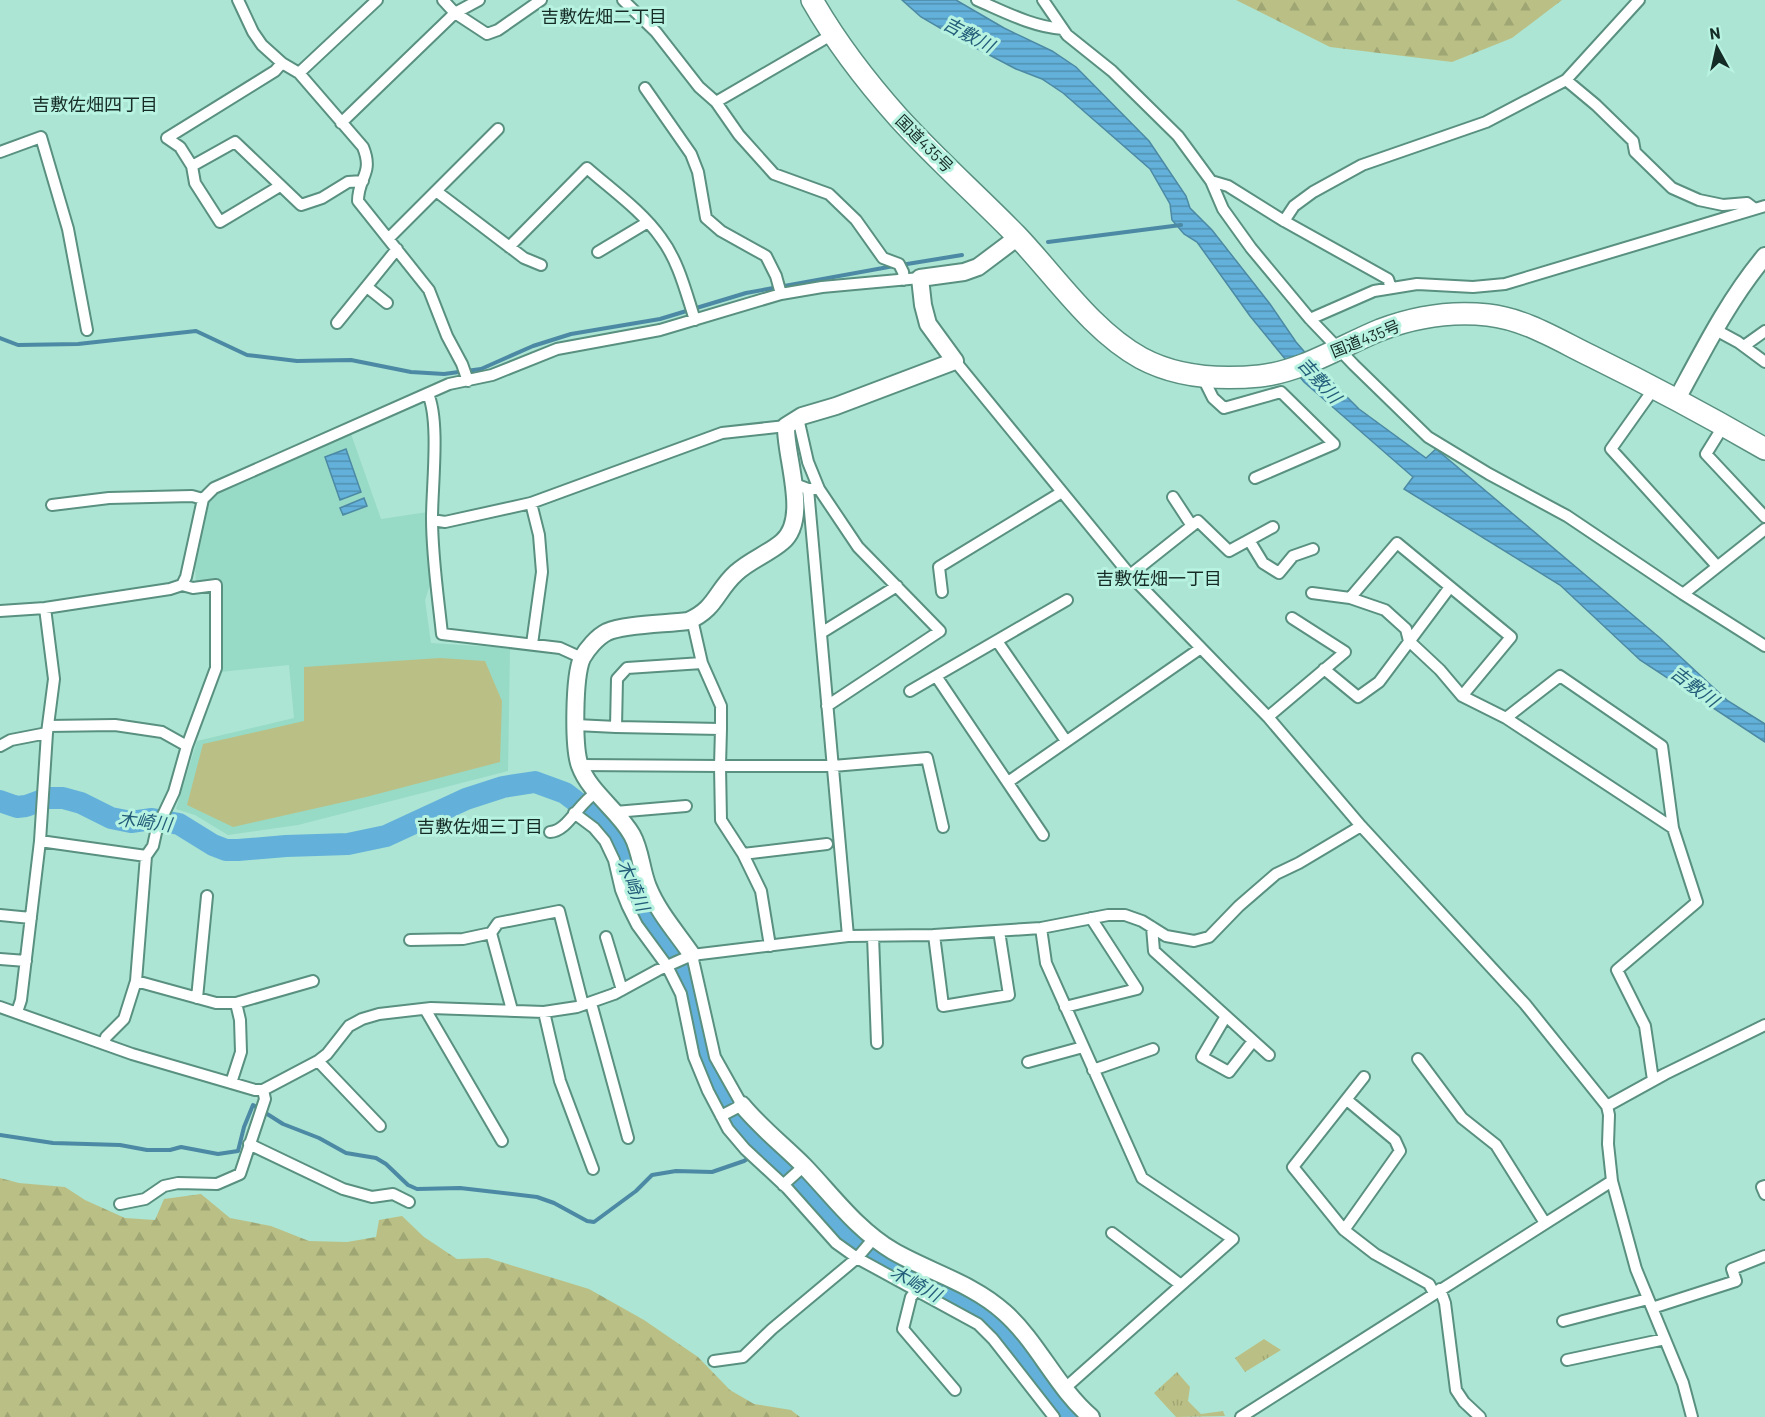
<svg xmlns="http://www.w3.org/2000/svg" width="1765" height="1417" font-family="Barlow,'Noto Sans JP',sans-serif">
  <defs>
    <pattern id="grass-tufts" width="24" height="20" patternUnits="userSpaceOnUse" patternTransform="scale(1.5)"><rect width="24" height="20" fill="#bac085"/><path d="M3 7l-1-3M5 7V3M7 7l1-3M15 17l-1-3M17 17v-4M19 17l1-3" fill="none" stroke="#9fa573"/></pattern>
    <pattern id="forest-firs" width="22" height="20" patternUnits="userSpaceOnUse" patternTransform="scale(1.5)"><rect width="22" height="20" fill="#bac085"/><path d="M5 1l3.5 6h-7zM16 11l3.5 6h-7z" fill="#9fa573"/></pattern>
    <pattern id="water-rules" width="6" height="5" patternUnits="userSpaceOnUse" patternTransform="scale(1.5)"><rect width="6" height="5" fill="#63b1da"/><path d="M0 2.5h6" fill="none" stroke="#5090b1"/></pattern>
  </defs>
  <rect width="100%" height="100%" fill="#ace5d3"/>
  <path fill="#97dac6" d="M351,434L381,519L428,512V553L431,582L425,600L431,643L510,648L508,771L298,825L228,835L195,815L176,809L197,741L294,718L289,665L220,672L221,580L196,583L195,564L208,504L213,495L221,489Z"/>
  <path fill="url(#grass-tufts)" d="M1264,1339L1281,1350L1245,1372L1235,1358Z
    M1177,1372L1190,1387L1188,1401L1201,1414L1223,1411L1225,1416L1176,1417L1154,1393Z"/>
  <path fill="url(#forest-firs)" d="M1236,0H1562L1512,38L1452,62L1330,47Z
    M0,1178L19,1183L65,1187L85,1200L125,1218L155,1220L164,1199L201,1194L230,1218L271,1226L309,1241L347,1242L376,1237L379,1220L402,1216L424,1237L457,1259L488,1258L589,1289L644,1320L698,1357L730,1390L754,1404L791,1410L800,1417H0Z"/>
  <path fill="#bac085" d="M440,658L485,661L502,701L500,762L366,797L233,827L187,805L203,744L304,721V667Z"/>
  <path fill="url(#water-rules)" stroke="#4c89a4" stroke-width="1.5" d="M902,0H956L1004,28L1052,51L1076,67L1149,141L1186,196L1190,208L1212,230L1270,304L1296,342L1323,373L1359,409L1426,458L1436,449L1660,638L1728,701L1765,724V742L1640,660L1560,585L1404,489L1413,477L1304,382L1250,316L1197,242L1184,234L1172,220L1170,204L1150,169L1063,93L1042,79L1016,69L959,39L921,17Z
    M346,449L361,492L340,500L325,457Z
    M364,498L367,506L343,515L340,508Z"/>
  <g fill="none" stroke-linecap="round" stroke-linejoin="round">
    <path stroke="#4c89a4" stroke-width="4" d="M1048,242L1181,225
      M901,265L962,255
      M0,338L18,345L78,344L196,331L247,355L297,361L351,360L411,372L444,374L481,369L533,346L571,334L660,319L746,293L894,266
      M0,1135L53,1143L120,1145L147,1150H170L181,1147L218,1154L238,1151L244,1127L253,1105L283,1124L319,1138L346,1153L376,1158L386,1164L408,1185L417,1189L460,1188L537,1197L554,1203L587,1221L594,1222L636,1191L652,1175L676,1171L712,1172L744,1161L760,1151"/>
    <path stroke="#63b1da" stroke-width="22" d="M0,801L17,807L26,806L48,798H63L81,803L111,818L131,822L152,819L179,824L213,845L226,850H238L286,846L348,844L386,836L466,799L503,787L535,782L565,793L590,812L616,843L640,907L651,927L683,971L703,1056L717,1088L740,1130L850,1240L874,1260L973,1312L992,1326L1009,1343L1053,1403L1066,1417"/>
    <defs>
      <path id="street" d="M238,0L253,32L262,45L282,63L299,73L363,147C374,174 358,177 358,201L429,290L447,336L462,364L468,381
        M443,0L455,13L487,34L498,30L541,0
        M623,0L656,32L699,87L716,102L739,135L774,174L829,194L856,220L883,258L899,264L903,272L904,280
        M977,0C1005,12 1033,27 1063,29
        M1043,0L1067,35L1112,71L1178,136L1211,181L1223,209L1251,248L1310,319L1354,365L1428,437L1489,474L1567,516L1683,594L1765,646
        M282,63L275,71L167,138L180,147L192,166L235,142L301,205L322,198L348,182L363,181
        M299,73L377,0
        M1566,80L1596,105L1633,141L1635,152L1672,188L1699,200L1723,205L1747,203L1755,209
        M645,88L691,154L698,172L706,218L721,231L766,256L776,276L781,294
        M716,102L833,34
        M341,123L455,13L479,0
        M0,152L41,137L68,229L87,330
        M192,166L195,183L220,222L280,186
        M1211,181L1228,186L1284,221L1388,279L1391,288
        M436,191L524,258L541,265
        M1284,221L1294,206L1313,192L1362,165L1486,122L1566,80L1639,0
        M389,238L498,129
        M509,247L587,168C612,190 642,211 661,238C679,262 686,293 695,320
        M598,252L648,222
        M367,287L387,303
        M1310,319L1374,291L1417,284L1473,287L1505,284L1765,206
        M337,323L397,249
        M1714,329L1738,342L1765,362
        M1744,346L1765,331
        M955,361L1130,575L1268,717L1361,826L1525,1004L1607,1106L1609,1115L1608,1144L1612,1181L1636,1269L1683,1383L1692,1417
        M1202,376L1213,398L1224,408L1281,392L1334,444L1255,478
        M1655,387L1611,449L1717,566
        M428,394C440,421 432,486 432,518C432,557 438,596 442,634L560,648L582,658
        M798,418L808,462L819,489
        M1724,425L1706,454L1765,517
        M792,483L808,489L848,936
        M808,489H819L858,547L940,631L827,706
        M1173,497L1192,526
        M531,503L539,535L542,572L532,644
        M52,505L109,498L192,496L203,499
        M432,520L445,522L531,503L722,433L786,426
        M1249,540L1263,563L1279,573L1293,556L1313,549
        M1130,575L1198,521L1229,551L1273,527
        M942,592L939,567L1062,492
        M1312,593L1350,598L1385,610L1406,629L1409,641L1440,670L1462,696
        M1683,594L1765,529
        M1350,598L1397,543L1511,637L1462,696L1506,718
        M0,611L45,608L170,589L182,585L186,577L203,499L214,488L449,384L492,375L557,349L660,330L781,294L822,287L920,278
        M692,619L702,663L627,668L617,679L616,727L721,729L720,766H833L927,758L943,827
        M821,633L897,586
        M997,641L1066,741
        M702,663L721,706V729
        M1324,669L1358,697L1379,682L1450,587
        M936,676L1043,835
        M910,691L1067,600
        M1268,717L1345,652L1292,618
        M576,725L616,727
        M48,726L115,725L162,732L187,746
        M0,746L11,740L47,733
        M579,765L720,766L721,820L743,854L761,891L770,946
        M1008,782L1201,648
        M615,812L686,806
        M574,813L594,828L605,841L614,860L621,890L627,905L637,925L667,966L681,994L694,1057L708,1091L728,1129L745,1149L787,1188L836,1243L857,1258L978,1324L993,1339L1054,1417
        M550,832C568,831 578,803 597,792
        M40,841L47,733L54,679L45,608
        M743,854L827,844
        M0,915L31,918
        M1152,927L1154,951L1269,1055
        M1041,928L1046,963L1142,1178L1233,1239L1064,1389
        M491,933L512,1010
        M934,935L943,1006L1009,995L999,931
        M873,936L877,1043
        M606,937L622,990
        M410,940L463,939L491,933L498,923L559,911L583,1005
        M692,955L715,1057L742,1105L721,1116
        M0,959L26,961
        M136,981L216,1003H236L313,981
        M197,998L207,896
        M591,1003L628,1138
        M0,1007L132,1054L255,1090H263L318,1061L327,1054L349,1026L362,1019L379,1014L431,1008L544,1012L577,1007L614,994L658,970L692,955L848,936L934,935L1041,928L1108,915H1125L1142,921L1166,936L1194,941L1209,937L1239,906L1276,874L1299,863L1361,826
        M1065,1007L1137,989L1091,918
        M425,1009L502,1141
        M17,1012L21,1000L40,841L146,856
        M544,1012L560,1081L593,1169
        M1226,1016L1202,1057L1229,1072L1253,1041
        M104,1044L106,1037L124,1019L136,981L146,856L153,846L157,828L174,792L187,746L216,668V585L193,588L182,585
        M1418,1059L1462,1118L1496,1145L1545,1223
        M318,1061L380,1126
        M1028,1062L1083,1047
        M1093,1070L1153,1049
        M1653,1080L1645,1026L1617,970L1697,902L1673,828L1662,746L1560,676L1506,718L1673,828
        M231,1083L241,1052L240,1020L236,1003
        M1347,1100L1395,1140L1400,1151L1344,1230L1375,1254L1429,1284L1434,1293
        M1607,1106L1665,1074L1765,1025
        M249,1144L343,1189L372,1197L393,1194L409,1202
        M783,1185L804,1166
        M1765,1186L1762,1187L1765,1194
        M120,1204L145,1199L164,1186L178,1183L217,1184L240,1174L265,1099L263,1090
        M1344,1230L1293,1167L1364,1077
        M1112,1233L1181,1285
        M926,1267L915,1292L911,1297L903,1329L955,1390
        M1440,1289L1445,1303L1456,1390L1464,1402L1480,1417
        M1652,1308L1736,1281L1732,1269L1765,1256
        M1563,1321L1648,1299
        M1567,1360L1665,1339
        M714,1361L743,1357L772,1329L857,1258L874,1238
        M1241,1417L1612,1181"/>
      <path id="secondary" d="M1677,399C1704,349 1729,299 1765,256
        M692,955C677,933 658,912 648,887C641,870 641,851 632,835C618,810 590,793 580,766C573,748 574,676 582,658C587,649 597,637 607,632C625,624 667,624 688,621C716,609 716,591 736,573C750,560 768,554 782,542C810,519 785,457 786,426L802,416L836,406L955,361L928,324L923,305L920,278L964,272L978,267L1018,237
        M742,1105C761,1128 783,1145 804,1166C832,1195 857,1230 893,1251C929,1272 972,1283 1004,1312C1038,1342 1056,1387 1091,1417"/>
      <path id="highway" d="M812,0C836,42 866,81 898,117C936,159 978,196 1017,236C1056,277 1092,331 1141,358C1178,378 1220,380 1260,376C1303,371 1341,346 1380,330C1414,317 1452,311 1488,315C1525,319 1558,340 1591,356C1650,385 1708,416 1765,449"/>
    </defs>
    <use href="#street" stroke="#599080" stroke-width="14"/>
    <use href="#secondary" stroke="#599080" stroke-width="20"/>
    <use href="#highway" stroke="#599080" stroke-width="24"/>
    <use href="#street" stroke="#fff" stroke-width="10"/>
    <use href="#secondary" stroke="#fff" stroke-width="16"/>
    <use href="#highway" stroke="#fff" stroke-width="21"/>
  </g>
  <g text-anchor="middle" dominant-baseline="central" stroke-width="6" stroke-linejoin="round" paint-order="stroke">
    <g font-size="16" fill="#152c26" stroke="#b8f2e0">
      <text transform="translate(925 143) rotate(45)">国道435号</text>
      <text transform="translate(1365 338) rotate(-22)">国道435号</text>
    </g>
    <g font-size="18" fill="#152c26" stroke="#b8f2e0">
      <text x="604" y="16">吉敷佐畑二丁目</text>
      <text x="95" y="104">吉敷佐畑四丁目</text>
      <text x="1159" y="578">吉敷佐畑一丁目</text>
      <text x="480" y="826">吉敷佐畑三丁目</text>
    </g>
    <g font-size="18" font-style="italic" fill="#225d7a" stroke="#b8f2e0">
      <text transform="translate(969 34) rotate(28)">吉敷川</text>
      <text transform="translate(1320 380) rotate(48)">吉敷川</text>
      <text transform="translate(1695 686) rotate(37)">吉敷川</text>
      <text transform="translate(145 821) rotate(7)">木崎川</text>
      <text transform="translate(634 885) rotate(67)">木崎川</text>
      <text transform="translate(916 1283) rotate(29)">木崎川</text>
    </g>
  </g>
  <g transform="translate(1717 48) rotate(352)" stroke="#b8f2e0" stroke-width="4.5" paint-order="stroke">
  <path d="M0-4.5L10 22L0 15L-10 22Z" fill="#152c26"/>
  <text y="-9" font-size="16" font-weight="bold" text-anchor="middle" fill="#152c26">N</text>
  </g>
</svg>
